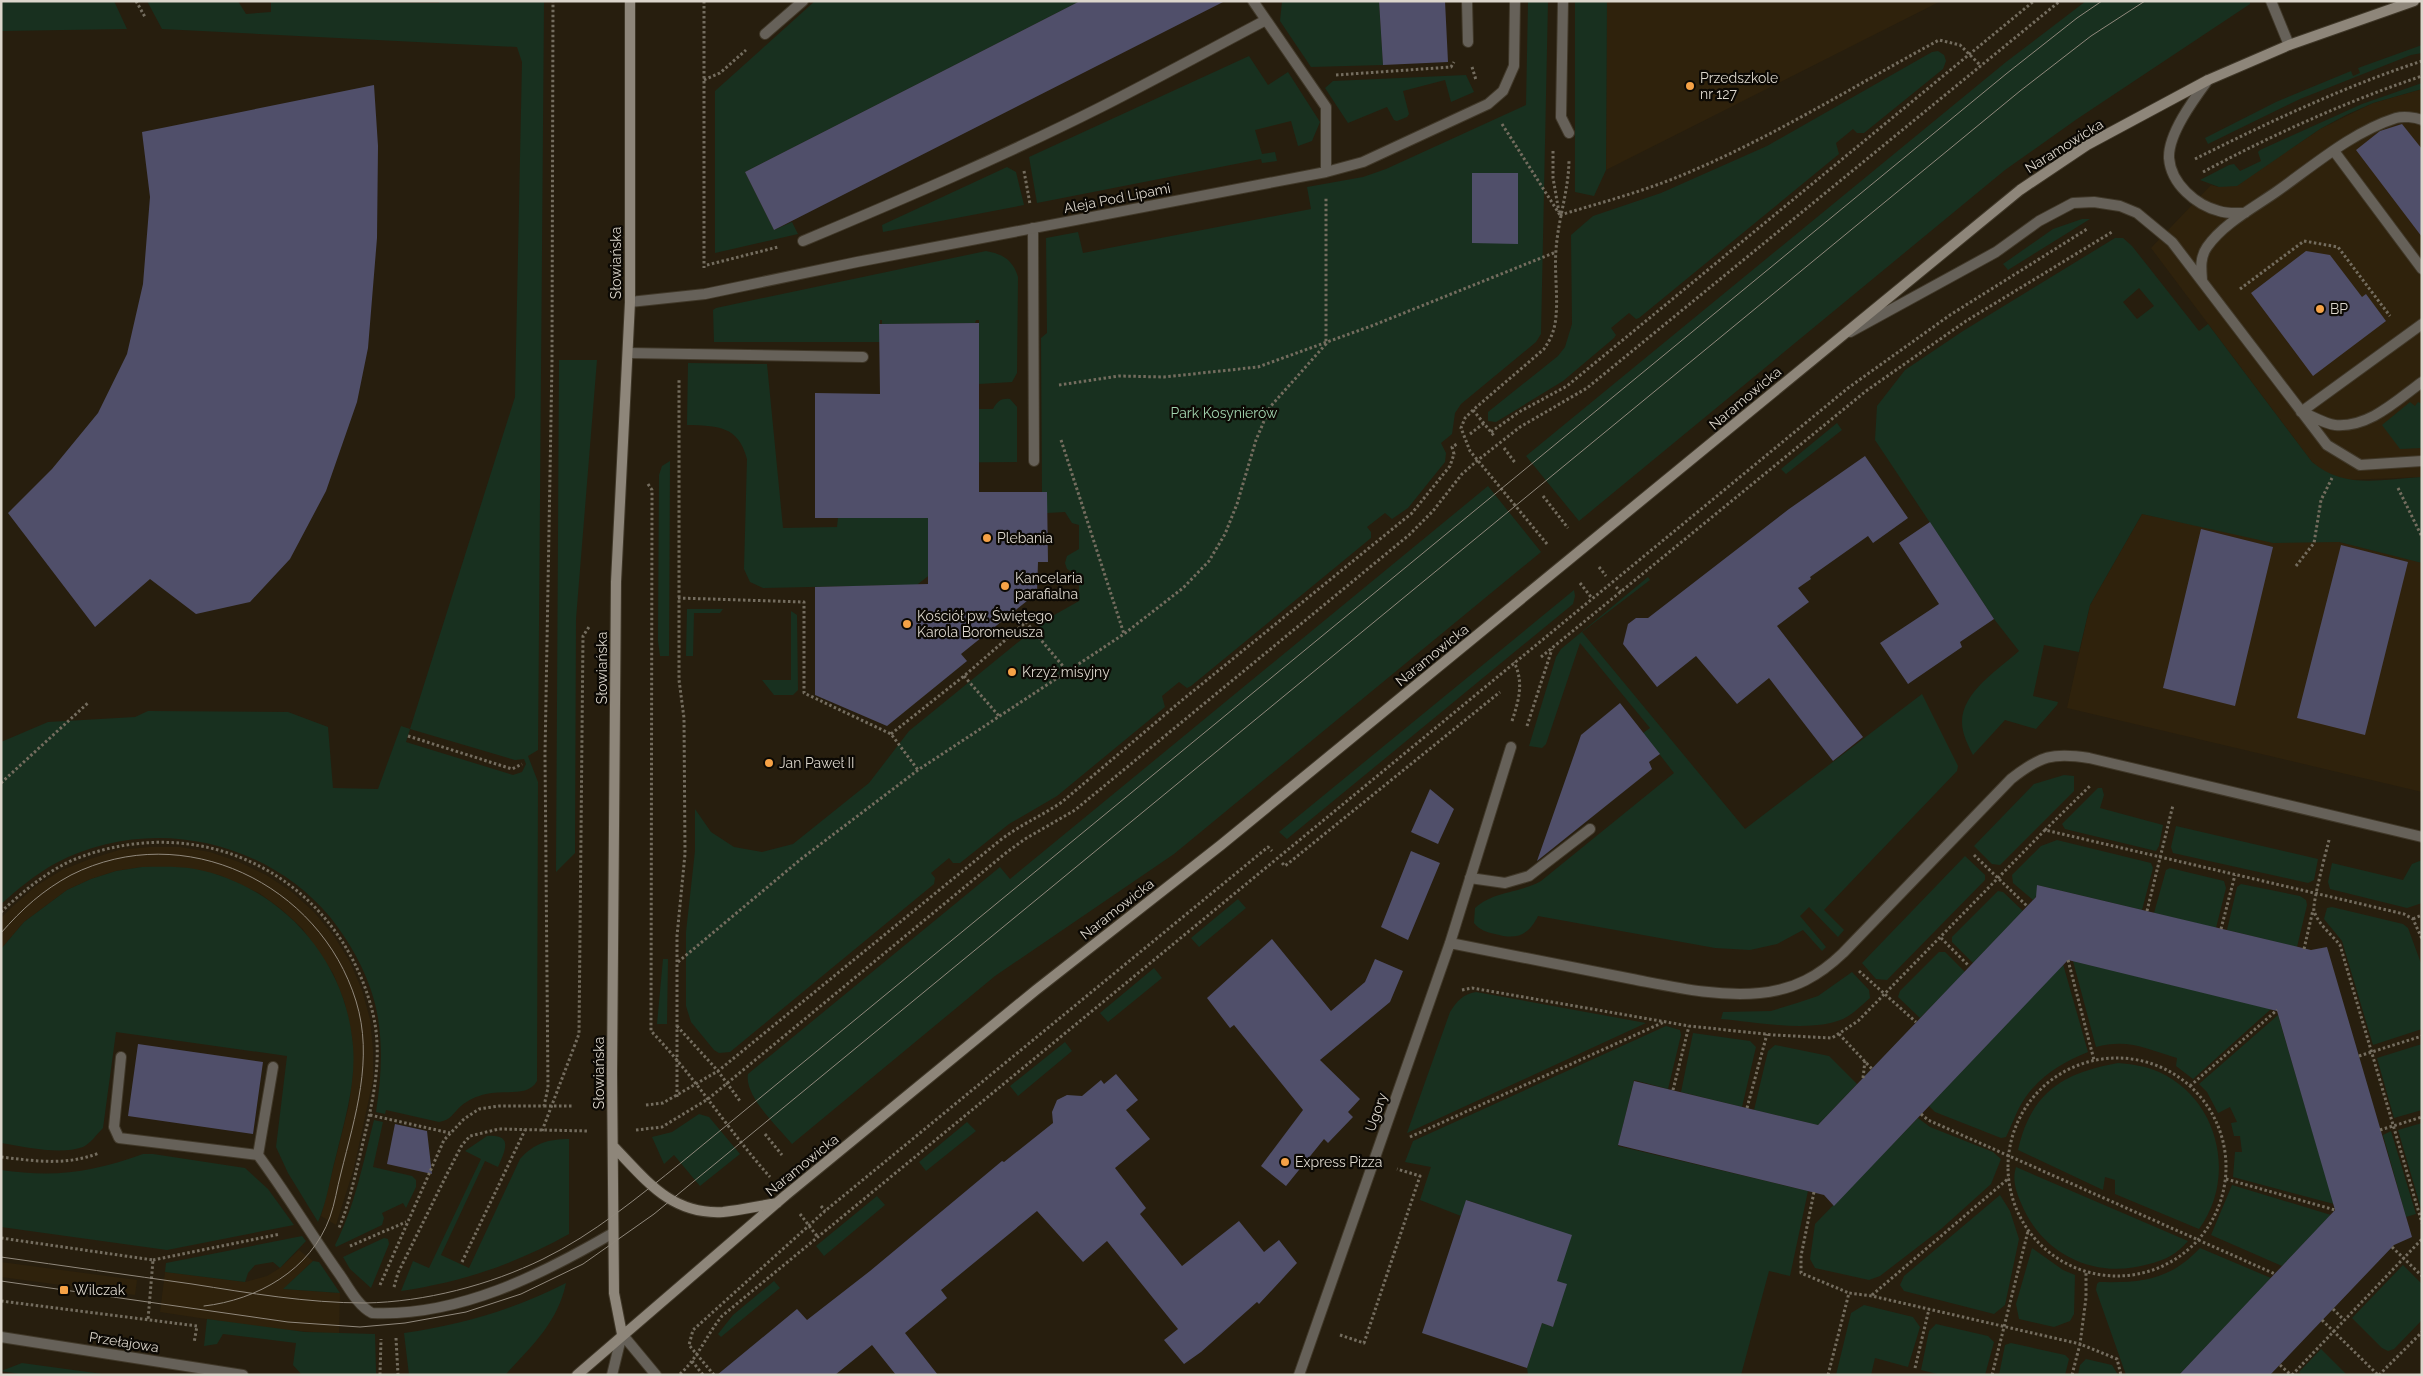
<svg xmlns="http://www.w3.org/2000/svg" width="2423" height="1376" font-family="Raleway,sans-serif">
  <rect width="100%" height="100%" fill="#271e0e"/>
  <path fill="#2f220c" d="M1607,1H1941L1606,170Z
    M2422,89V477L2346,480L2324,472L2312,462L2151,248L2211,185L2219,187L2295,146L2320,129L2373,103Z
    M2142,514L2200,526L2339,542L2422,562V792L2067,708L2090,605Z
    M149,847H180L210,852L239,862L266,875L292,892L314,912L334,936L350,962L362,990L370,1019L373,1049V1080L354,1168L336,1225L321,1216L349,1105L353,1071L352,1038L345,1004L333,973L302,928L281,909L259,893L219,875L171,867H142L116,871L91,879L67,890L24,922L1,949V918L13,906L36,886L62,870L90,859L119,850Z
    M299,1250L313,1261L284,1289L340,1293L339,1334L273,1329L160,1312L165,1272L245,1282L267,1276L280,1268Z
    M1,1262L137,1280L135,1295L1,1277Z"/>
  <path fill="#18301f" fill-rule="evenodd" d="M1,1H114L127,29L1,31Z
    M147,1H238L246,14L271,12V1L439,3L440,1H544L538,750L528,756L538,782L537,1081C528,1098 503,1089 486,1094C477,1096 468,1100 461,1106C453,1113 451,1120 439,1122L386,1110L385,1114L376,1112C381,1080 383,1050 378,1018C372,981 353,946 330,917C264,838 147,815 56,863C36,874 18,889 1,904V742L48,722L135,717L148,711L288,712L328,727L333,788L378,789L401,726L410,729L515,397L522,62L517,47L162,29ZM410,729L515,760L524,759L526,764L522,772L513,775L406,742Z
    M815,1H1080L745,172L774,230L792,222L798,234L715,253V91Z
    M1282,1H1379L1383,65L1311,67L1280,21Z
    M1528,1H1548L1541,334L1536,342L1461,404L1455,413L1452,434L1441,443L1446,453L1445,462L1408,508L1392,519L1385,513L1367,527L1371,532V538L1191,686L1187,688L1179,682L1162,696L1165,707L1057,796L1009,824L960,863H953L949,858L931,873L935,878L934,884L730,1052L719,1053L714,1050L691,1022L686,1006V932L695,851V809L711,832L734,847L762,852L793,844L869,783L909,731L1017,643L1056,614L1079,601V576L1067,569L1065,563L1067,556L1079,549V525L1072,523L1065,512L1047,513V493L1042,492L1041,338L1047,333L1046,238L1078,232L1083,253L1311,209L1307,187L1363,177L1386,169L1526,105Z
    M1575,1H1607L1606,170L1594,196L1575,192Z
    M2086,1H2250V4L2077,119L2005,170L1579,521L1526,456L2006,62Z
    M2422,45V53L2411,55L2300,99L2208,144L2205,138L2276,102L2351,71L2353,76L2360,73L2358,68Z
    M1938,51L1944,55L1946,61L1943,69L1864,133H1857L1853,129L1836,143L1839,154L1639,318L1636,319L1629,313L1611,328L1616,335L1614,338L1563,381L1496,422L1488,421V412L1558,356L1565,347L1572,324L1571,235L1593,216L1661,193L1767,146L1932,52Z
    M1249,56L1268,85L1288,72L1320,122L1312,141L1298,146L1291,121L1255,130L1262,154L1275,152L1277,161L1262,163L1261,159L1037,203L1029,157Z
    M1466,75L1474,92L1451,102L1445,80L1403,91L1409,114L1407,117L1397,121L1394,120L1387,107L1348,123L1325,88L1333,81Z
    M2422,83V89L2373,103L2346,115L2320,129L2237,186L2219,187L2200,180L2229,165L2234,164L2240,171L2261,161L2258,152L2260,150L2362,104Z
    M1007,167L1016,172L1024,205L883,232L882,225Z
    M2082,219H2090L2008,270L2003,264L2053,229Z
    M2115,238H2123L2132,246L2199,331L2208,324L2312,462C2345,490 2382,479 2422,477V563L2339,542L2273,543L2142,514L2090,605L2079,652L2044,645L2033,696L2058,702L2057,705L2036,729L2005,720L1973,755C1968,745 1962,734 1962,722C1962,692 1999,669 2019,651L1994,619L1875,440L1877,406L1905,370L1963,331ZM2139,288L2154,306L2137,319L2123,302Z
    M986,251C1003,254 1013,260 1018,277L1017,373L1012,382L979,384V320H976L975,323L882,324V320H880V342H714L713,310L716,308Z
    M559,360H597L576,619L575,853L556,872Z
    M688,363L767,364L783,528L837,527L838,518H881V437L979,409H993C997,401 1002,398 1010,399L1017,407V462L906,463L928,515V562H935L936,570L909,591L904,585L763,588L750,582L744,569L747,459C738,425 717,426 687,425Z
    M2410,402L2415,406L2418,402L2422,404V448L2400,449L2382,425Z
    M1837,423L1842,430L1786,474L1781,469Z
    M670,461L669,656H660L658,641L659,475L662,466Z
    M1488,486L1541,552L1174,854L995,976L792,1144C778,1127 744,1096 748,1074L1000,867L1010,879Z
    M1648,577L1650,580L1582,632L1745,829L1922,694L1958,766L1957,771L1824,910L1844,930L1838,937L1809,907L1800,916L1826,947L1822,951L1803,930L1777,944L1750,950L1715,948L1538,916C1528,936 1516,940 1495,934C1486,932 1480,930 1474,923L1475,908C1493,891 1520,893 1541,881L1674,773L1643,733L1650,728L1580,643L1546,744L1542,748L1529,746L1556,657L1561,649Z
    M1574,590L1575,596L1573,604L1287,839L1279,832Z
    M687,609H723L720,613H694L693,656H686Z
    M791,611L797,615L798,690L793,695H774L762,680H791Z
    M2064,775L2074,776V791L2000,865L1992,864L1974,846L2034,784Z
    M2098,788H2102L2104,795L2100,808L2163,825L2159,846L2156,851L2065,829L2062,824Z
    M2176,826L2318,859L2314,880L2308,883L2173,853L2171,847Z
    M2057,840L2151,863L2153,868L2142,910L2037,885L2044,888L2033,900L2013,883L2012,875L2041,846Z
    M1965,856L1985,875V880L1887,980L1876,979L1862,963Z
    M2422,860V903L2407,908L2330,889L2328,882L2332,863L2403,880L2412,864Z
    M142,867C160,867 177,866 195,869C277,885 342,954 352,1037C358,1078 345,1118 336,1156C330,1178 327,1202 318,1222L288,1173L276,1147L287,1056L116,1032L103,1128C97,1134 90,1144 83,1147C61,1155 24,1147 1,1143V949L24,922L67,890L91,879L116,871Z
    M2170,868L2224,881L2226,888L2216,928L2154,913L2166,870Z
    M2241,884L2300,896L2306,900L2307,905L2297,947L2227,930L2237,887Z
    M1998,891L2003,892L2023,911L1973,963L1952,942V937Z
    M1238,899L1246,908L1199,947L1191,938Z
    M2332,907L2403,924L2408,928L2422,966V1029L2373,1045L2342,941L2324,919L2327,908Z
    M1939,952H1945L1965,972L1920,1018L1898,997L1900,991Z
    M663,959H668L667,1024H657Z
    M2073,961L2271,1009L2193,1079L2176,1066L2177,1058C2147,1049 2128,1038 2096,1047Z
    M2063,964L2088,1052C2063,1062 2038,1077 2023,1101C2016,1112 2012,1125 2006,1137L2001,1138L1935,1112L1929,1106Z
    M1154,968L1162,978L1108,1022L1100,1013Z
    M1852,972L1869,990L1870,998C1862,1005 1853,1014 1843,1019C1810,1033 1756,1022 1721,1019L1723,1012L1771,1011L1797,1003L1818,996Z
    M1476,992L1646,1023L1407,1133L1450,1012C1457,1001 1463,994 1476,992Z
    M2278,1015L2334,1204L2233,1177L2235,1152H2242L2240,1136H2234L2231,1123L2237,1122L2230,1107L2218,1113L2207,1092L2199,1084Z
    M1666,1026L1680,1030L1681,1035L1668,1089L1634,1080L1618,1146L1808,1191L1790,1276L1769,1271L1741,1375H1528L1527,1368L1542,1323L1553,1327L1566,1284L1557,1281L1504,1213L1467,1200L1461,1216L1420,1200L1431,1167L1405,1162L1413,1141Z
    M1693,1033L1750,1041L1756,1047L1742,1107L1681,1092Z
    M1065,1042L1072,1051L1018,1096L1010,1086Z
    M2422,1044V1110L2394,1118L2377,1058Z
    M1775,1045L1829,1056L1857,1084L1818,1125L1754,1110L1768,1051Z
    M2118,1063C2131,1064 2146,1066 2159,1072C2219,1099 2237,1177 2199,1229L2115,1194V1180L2105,1177L2103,1190L2018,1150C2031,1092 2063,1073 2118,1063Z
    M699,1114L709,1117L740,1154L700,1186L674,1155L664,1164L652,1137L672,1132Z
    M1918,1118L1930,1127L1993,1152L2001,1159L1991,1184L1941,1229L1880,1276L1869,1280L1815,1268L1810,1259L1815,1224Z
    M374,1120L383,1122L373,1167L412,1176L416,1180V1187L406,1208L403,1203L382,1213L384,1218L382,1225L336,1247L335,1245C355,1206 363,1163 374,1120Z
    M967,1122L976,1131L926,1171L919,1162Z
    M2422,1123V1212L2398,1130Z
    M2391,1131L2416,1214L2406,1217L2383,1135Z
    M487,1136C514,1134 505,1151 498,1167L485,1161L441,1255L469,1268L520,1159C534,1143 549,1139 569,1139V1234C515,1264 462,1282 401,1291L413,1261L429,1268L481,1159L465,1151Z
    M143,1154H153L245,1168L268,1189L294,1225L167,1250L1,1227V1170C55,1178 93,1172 143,1154Z
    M2016,1167L2188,1241C2177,1254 2165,1260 2149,1264C2096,1280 2042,1255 2021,1203C2016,1191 2012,1180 2016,1167Z
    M2232,1185L2331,1215L2282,1266L2211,1235Z
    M2000,1195L2010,1211L2019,1239L2005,1305L1994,1314L1904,1291L1900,1285L1904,1276Z
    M877,1196L885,1205L824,1256L816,1246Z
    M302,1236L306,1241L280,1268L273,1262L255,1265L248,1273L245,1282L165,1272L166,1263Z
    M384,1238L388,1239L389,1244L371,1288L350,1269L343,1257Z
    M2032,1248L2063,1270L2075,1275L2074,1314L2070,1321L2054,1327L2019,1319L2016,1304Z
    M2200,1248L2271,1278L2179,1375H2126L2096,1290L2097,1284L2099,1282C2142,1283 2170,1280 2200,1248Z
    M313,1261L319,1262L340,1293L283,1289Z
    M2403,1265L2422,1284V1320L2394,1349L2388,1351L2382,1348L2352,1318Z
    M774,1281L780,1288L721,1337L718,1334L733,1315Z
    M566,1283C558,1322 532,1346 505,1375H409L404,1333C461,1325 515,1309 566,1283Z
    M1864,1305L1913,1317L1920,1327L1908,1367L1875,1358L1871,1375H1836L1851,1313Z
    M207,1319L305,1332L375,1334L376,1373V1375H302L293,1365L296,1343L223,1334L217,1344L204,1346Z
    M1936,1324L1988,1336L1994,1342L1985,1375H1941L1921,1370L1929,1331Z
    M2011,1343L2065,1355L2069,1359L2065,1375H1999L2005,1345Z
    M2321,1349L2347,1375H2302L2299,1372Z
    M2086,1359L2112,1365L2118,1375H2078L2080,1365Z
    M22,1363L110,1375H26L1,1371Z"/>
  <path fill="#504f6a" d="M1080,1H1225L774,230L745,172Z
    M1379,1H1445L1448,62L1383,65Z
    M374,85L378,146L377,238L368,348L357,402L326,491L290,559L250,602L196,614L150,579L95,627L8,513L52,469L98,413L127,354L143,284L150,197L142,132Z
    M2402,124L2422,149V237L2356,150L2380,131Z
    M1472,173H1518V244L1472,243Z
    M2306,251L2330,255L2362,297L2366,294L2386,321L2313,376L2251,293Z
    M979,323V492H1047L1048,562H1038L1037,593L961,654L967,661L887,726L815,695V587L928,584V518H815V393L880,394L879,324Z
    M1865,456L1908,518L1873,543L1868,536L1810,577L1811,579L1798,588L1809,602L1777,626L1863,737L1833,761L1769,678L1737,704L1696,656L1657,687L1623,644L1628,624L1636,618H1648L1789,509Z
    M1930,522L1994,619L1960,642L1962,647L1908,684L1880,643L1939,604L1899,543Z
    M2201,529L2273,547L2235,706L2163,688Z
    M2341,545L2408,562L2365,735L2297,718Z
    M1620,703L1660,754L1649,762L1652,769L1537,861L1581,735Z
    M1430,789L1454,809L1438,844L1411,832Z
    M1411,851L1440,863L1408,940L1381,927Z
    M2037,885L2311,950L2327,947L2412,1237L2394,1245L2270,1375H2179L2335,1210L2277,1011L2068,960L1834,1206L1824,1195L1618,1145L1634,1081L1818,1125L2036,897Z
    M1272,939L1331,1011L1365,982L1375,959L1403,971L1390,1002L1320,1060L1360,1099L1348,1112L1353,1117L1328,1143L1324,1139L1286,1186L1261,1166L1303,1110L1234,1025L1230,1028L1207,998Z
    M138,1044L263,1062L253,1134L128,1116Z
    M1116,1074L1138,1100L1126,1110L1150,1139L1115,1168L1146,1208L1140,1214L1182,1266L1239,1221L1264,1252L1279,1240L1297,1263L1259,1304L1257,1302L1201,1352L1184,1364L1164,1340L1178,1329L1107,1241L1083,1262L1037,1211L941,1290L947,1298L905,1333L938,1375H896L872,1345L835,1375H717L797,1309L807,1320L870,1271L1002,1161L1004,1162L1053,1123L1052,1112L1057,1100L1067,1095L1082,1096L1101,1080L1104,1084Z
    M395,1124L427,1131L432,1174L387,1164Z
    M1466,1200L1572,1235L1557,1281L1567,1284L1553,1327L1542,1323L1527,1368L1422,1333Z"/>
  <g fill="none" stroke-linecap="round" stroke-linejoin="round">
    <defs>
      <path id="lane" d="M2208,80C2194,99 2168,134 2169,158C2171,184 2196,205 2219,211C2227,214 2237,213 2245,213
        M2334,151L2422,269
        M1033,228L1034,461
        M2202,280C2201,268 2200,257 2207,247C2223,224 2253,208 2276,192C2313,166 2352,132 2396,118C2403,116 2415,117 2422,120
        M1850,332L1996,252L2039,221L2073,203L2094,202L2120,206L2137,213L2172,242L2327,445L2360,465L2422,461
        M628,353L863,357
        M2301,412L2422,324
        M2302,412C2312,416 2325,424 2335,425C2369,428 2397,400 2422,382
        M1470,878L1505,883L1529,876L1590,829
        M121,1057L114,1127L119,1138L258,1155C287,1194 312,1236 340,1275C349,1288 358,1306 372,1313C458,1317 541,1275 613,1233
        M258,1155L273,1067"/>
      <path id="street" d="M1253,1L1326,107V172
        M1467,1L1468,42
        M1563,1L1561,117L1569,133
        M2271,1L2289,45
        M765,34L803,1
        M803,241C903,199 1004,156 1101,107C1156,79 1211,49 1266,20
        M630,302L705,294L857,262L1326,172L1363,162L1488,104L1503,91L1514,66L1515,1
        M1450,943C1510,955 1571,967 1632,979C1674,987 1717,997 1760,993C1794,990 1819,976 1843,953L2011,779C2040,756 2053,752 2089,758L2422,837
        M622,1334L656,1375
        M1,1337L243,1375
        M612,1375L622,1334
        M1299,1375L1450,943L1511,747"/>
      <path id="secondary" d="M613,1146C646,1180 671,1215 723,1212C741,1210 759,1206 777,1203
        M622,1334L614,1293L612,1073L616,582L630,302V1
        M577,1375L786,1195L1036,990L1221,845L2020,190L2087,145L2208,80L2289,45L2414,1"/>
    </defs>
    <use href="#lane" stroke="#403829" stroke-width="12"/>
    <use href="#street" stroke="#403829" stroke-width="12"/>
    <use href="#secondary" stroke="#403829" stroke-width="12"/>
    <path stroke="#746d5f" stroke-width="3" stroke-dasharray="2.5 2.5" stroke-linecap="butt" d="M136,1L145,17
      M704,1V268
      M1472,67L1476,80
      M1336,75L1451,67L1454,62
      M704,80L720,73L746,50
      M1502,124L1560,215
      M1553,151V178L1559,212
      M2195,159C2269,122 2343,87 2422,61
      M1024,171L1030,204
      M2203,172C2274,134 2345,102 2422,76
      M1560,215C1600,203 1641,192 1680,176C1770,139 1854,86 1939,40L1960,45L1981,66
      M707,265L778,247
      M2240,289L2304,241L2338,247L2390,316
      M1059,385L1119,376L1164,377L1258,367L1374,325L1556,252
      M1473,410L1495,437
      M1491,432L1519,412L1567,386L2034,1
      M1470,434L1484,423
      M1061,440L1124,634
      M1504,448L1516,464
      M648,484L652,490L651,1031C695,1077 728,1130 770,1177
      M2398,488L2422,537
      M1543,496L1568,528
      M1547,544L1470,451L1461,428L1465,418L1473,410L1544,349C1550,340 1553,334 1555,324C1559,300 1554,275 1556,250C1558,219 1569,190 1569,159
      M2296,566L2314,543L2321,500L2332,478
      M1599,567L1606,576
      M1580,583L1591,597
      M1616,587L1621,592
      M678,598L804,602V693L891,734L918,770
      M1541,657L1866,391L1966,321L2112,232
      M964,676L999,716
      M1512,721C1519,700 1524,682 1514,662
      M1527,726L1552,649
      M891,734L964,676L1026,622L1067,671
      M408,736L512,769L522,764
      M1,783L89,702
      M2045,830L2091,785
      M2329,840C2326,852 2312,904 2314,911C2318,924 2332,935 2340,945L2422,1223
      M1974,855L2027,906
      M1282,863L1285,866L1500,692
      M2147,911L2173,805
      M1,912C22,892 51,868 78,858C206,809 338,879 372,1010C385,1059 371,1108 360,1155C354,1180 349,1204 339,1228
      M2413,919L2422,915
      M2221,929L2235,875
      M1941,938L1969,966
      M2304,949L2313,910
      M2068,960L2094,1060
      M678,962L801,859L918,770L1124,634L1183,588L1209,561L1225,534L1237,504L1256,440L1270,407L1326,344V197
      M1859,971L1916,1022
      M1462,990L1472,988L1689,1026L1774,1035L1832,1038L1858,1021L2045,830L2404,914L2413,919L2422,939
      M677,1026L718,1071L740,1101
      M1839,1034L1872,1069
      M2359,1056L2422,1036
      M2008 1167a109 109 0 1 1 218 0a109 109 0 1 1-218 0Z
      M1863,1078L1865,1061
      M2190,1086L2277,1010
      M1673,1090L1689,1026
      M677,1097V936L685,854L684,718L679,680V379
      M646,1105L663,1103L718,1071L998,842C1019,825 1040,817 1062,802L1181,701L1412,513L1450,466L1454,454L1452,447L1457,444
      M544,1106H574
      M1747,1108L1767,1034
      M1921,1114L1928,1120L2275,1274
      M370,1115L450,1133
      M636,1130L662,1127L708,1099L1007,852L1025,839L1075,810L1409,535L1433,511L1462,474L1478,460L1520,427L1587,388L2060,1
      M2380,1130L2422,1117
      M542,1131L579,1034L583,636L589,627
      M765,1134L782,1155
      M1410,1137L1664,1022
      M1,1157C35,1161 66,1166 99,1153
      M2226,1179L2335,1210
      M1814,1192L1801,1256V1273L1849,1293
      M821,1206L825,1211
      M800,1214L817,1236
      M1,1238L153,1260L148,1320
      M350,1246L406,1222
      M2392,1247L2422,1276
      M153,1260L280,1234
      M462,1262L525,1130
      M380,1285L444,1140L464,1119L479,1109L499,1106H544L548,1088L545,754L552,362L553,1
      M394,1287L398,1273L449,1170L462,1145L470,1136L499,1129L588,1131
      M1872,1295L2009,1178
      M1,1301L197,1326L194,1343
      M2333,1309L2344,1320
      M2322,1320L2378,1375
      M1340,1335L1364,1343L1420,1176L1397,1169
      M396,1338L398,1375
      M692,1361L703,1375
      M2280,1365L2291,1375
      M1915,1368L1929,1309
      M680,1374C698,1358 707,1334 722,1316L1848,388L1950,315L2087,229
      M380,1375L381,1339
      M714,1375L689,1345L693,1330L825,1211L1268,847L1272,851
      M1828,1375L1849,1293L1872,1296L2080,1344L2086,1298V1272
      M1992,1375L2028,1231
      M2072,1375L2080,1344L2117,1359L2121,1375
      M2292,1375L2422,1239
      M2379,1375L2422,1332"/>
    <use href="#lane" stroke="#666159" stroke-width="10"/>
    <use href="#street" stroke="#666159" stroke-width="10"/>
    <use href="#secondary" stroke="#8e867a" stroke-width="10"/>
    <path stroke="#91897d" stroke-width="1" d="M1,933C22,909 43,890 71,875C184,818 320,884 356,1001C374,1059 355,1116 341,1173C337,1188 335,1203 330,1217C311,1270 257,1300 204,1306
      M1,1257C65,1266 128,1275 192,1284C249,1293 307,1303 365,1303C425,1302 490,1285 543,1259C594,1234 638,1197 682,1162L2006,74L2077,18L2102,1
      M1,1281L288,1322L360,1327L405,1323L466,1312L521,1294L583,1264L654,1214L2020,91L2091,36L2145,1"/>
  </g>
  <g fill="#f6a246" stroke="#0c0904" stroke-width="2">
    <circle cx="1690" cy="86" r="5"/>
    <circle cx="2320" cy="309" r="5"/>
    <circle cx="987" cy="538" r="5"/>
    <circle cx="1005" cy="586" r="5"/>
    <circle cx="907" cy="624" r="5"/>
    <circle cx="1012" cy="672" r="5"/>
    <circle cx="769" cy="763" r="5"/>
    <circle cx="1285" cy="1162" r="5"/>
    <rect x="59" y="1285" width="10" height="10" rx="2.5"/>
  </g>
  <g text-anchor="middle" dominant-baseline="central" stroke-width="4.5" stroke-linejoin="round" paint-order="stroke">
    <g font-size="14" fill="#dcd6cc" stroke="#0c0904" text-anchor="start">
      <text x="1700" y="78">Przedszkole<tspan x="1700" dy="16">nr 127</tspan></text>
      <text x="2330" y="309">BP</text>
      <text x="997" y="538">Plebania</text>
      <text x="1015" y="578">Kancelaria<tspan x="1015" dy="16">parafialna</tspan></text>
      <text x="917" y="616">Kościół pw. Świętego<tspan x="917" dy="16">Karola Boromeusza</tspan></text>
      <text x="1022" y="672">Krzyż misyjny</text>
      <text x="779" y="763">Jan Paweł II</text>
      <text x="1295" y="1162">Express Pizza</text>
      <text x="74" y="1290">Wilczak</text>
    </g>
    <g font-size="14" fill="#dcd6cc" stroke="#0c0904">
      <text transform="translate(2064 146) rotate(-32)">Naramowicka</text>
      <text transform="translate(1117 198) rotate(-11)">Aleja Pod Lipami</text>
      <text transform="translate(616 263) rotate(-90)">Słowiańska</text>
      <text transform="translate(1745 398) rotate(-40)">Naramowicka</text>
      <text transform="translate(1432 655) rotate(-39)">Naramowicka</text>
      <text transform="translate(602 668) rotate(-90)">Słowiańska</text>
      <text transform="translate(1117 909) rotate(-38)">Naramowicka</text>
      <text transform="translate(599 1073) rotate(-90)">Słowiańska</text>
      <text transform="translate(1376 1112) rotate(-71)">Ugory</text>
      <text transform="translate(802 1165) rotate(-39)">Naramowicka</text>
      <text transform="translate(124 1342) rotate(9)">Przełajowa</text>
    </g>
    <g font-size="14" fill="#a2d3ae" stroke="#0c0904">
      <text x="1224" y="413">Park Kosynierów</text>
    </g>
  </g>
  <rect width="2423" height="1376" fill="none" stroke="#dcd6cc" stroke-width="5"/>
</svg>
